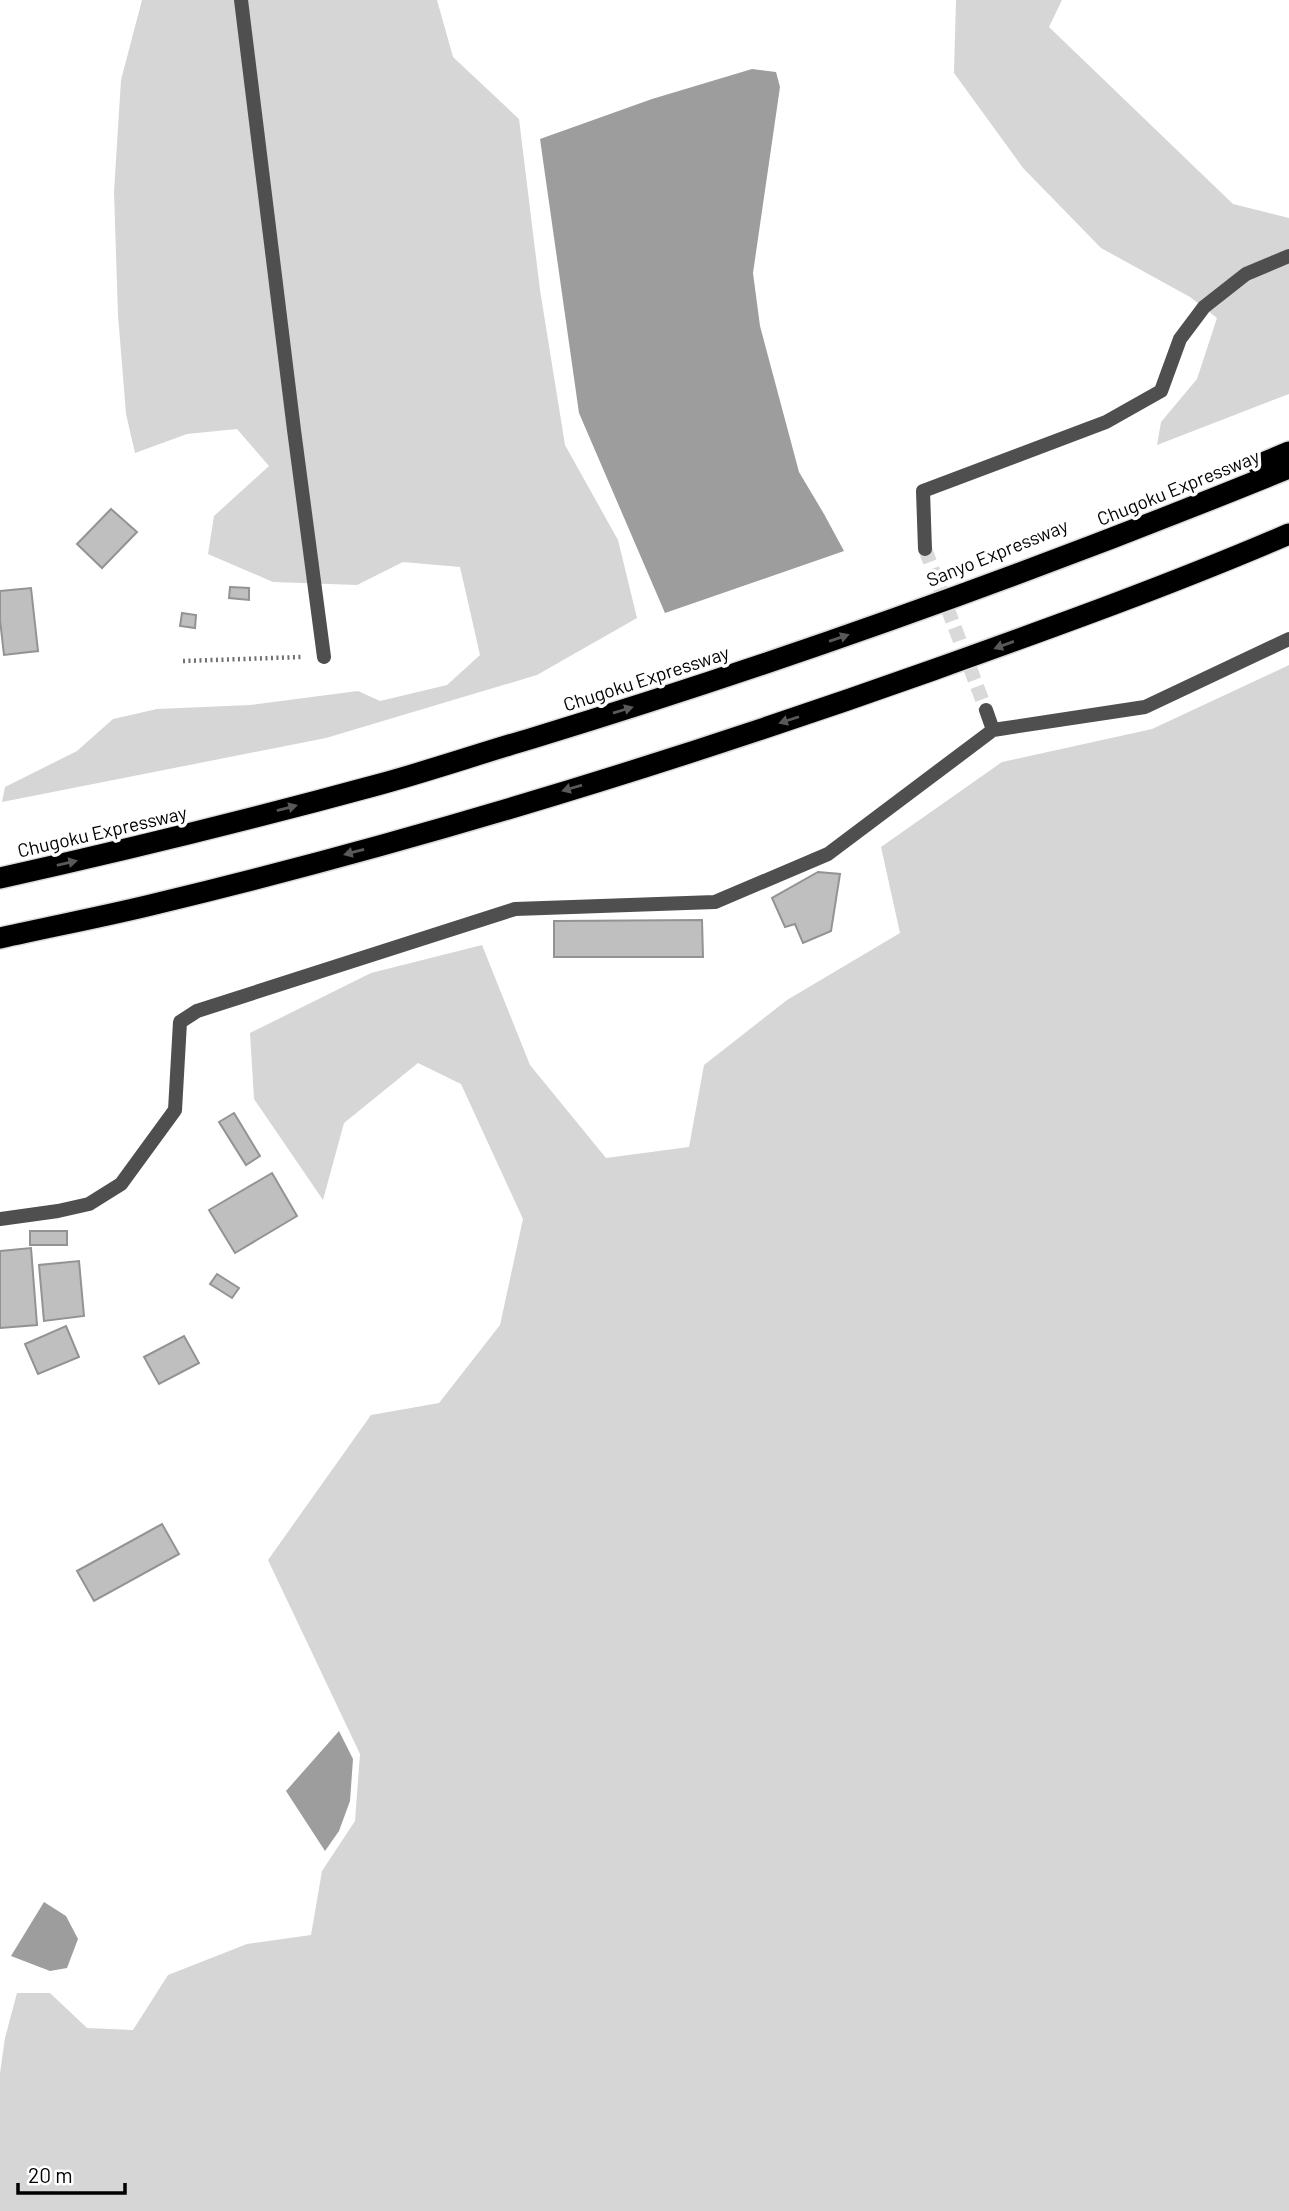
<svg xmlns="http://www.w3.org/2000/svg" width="1289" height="2211" font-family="Barlow,sans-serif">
  <rect width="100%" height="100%" fill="#fff"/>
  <path fill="#d6d6d6" d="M142,0H437L453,57L519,119L540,290L565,445L618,540L637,618L537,675L326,738L2,802L5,787L77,751L113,719L157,709L250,705L358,691L380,701L447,685L480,655L460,567L403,562L357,585L273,582L208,554L214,516L269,466L237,429L187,434L135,453L126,414L118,315L114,192L121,80Z
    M956,0H1062L1049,27L1233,204L1289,218V394L1157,445L1161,422L1197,379L1217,318L1190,297L1101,248L1023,168L954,73Z
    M1289,665V2211H0V2073L5,2038L17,1993H50L87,2028L133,2030L168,1975L247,1944L311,1935L322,1871L355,1821L360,1754L268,1560L371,1415L439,1403L500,1325L523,1219L461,1084L418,1063L344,1123L323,1200L254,1099L250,1033L371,973L482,945L530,1065L606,1158L689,1147L704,1065L787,1000L900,933L881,847L1002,762L1152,729Z"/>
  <path fill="#9d9d9d" d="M752,69L776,72L780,87L753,273L760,326L799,472L824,514L844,551L665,613L579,413L540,139L652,99Z
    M339,1731L353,1759L350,1801L339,1831L325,1851L286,1791Z
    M44,1902L66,1916L78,1939L67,1968L50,1971L11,1956Z"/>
  <path fill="#bfbfbf" stroke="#939393" stroke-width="2" d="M111,509L137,532L102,568L77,544Z
    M230,587L249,588V600L229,598Z
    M31,588L38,651L4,655L0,620V591Z
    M182,613L196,615L195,628L180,626Z
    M818,872L840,874L831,931L803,943L795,924L785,927L772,898Z
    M702,920L703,957H554V921Z
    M234,1113L260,1156L246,1165L219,1122Z
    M272,1173L297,1216L235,1253L209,1210Z
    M30,1231H67V1245H30Z
    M31,1248L37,1325L0,1328V1251Z
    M79,1261L84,1316L44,1321L39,1265Z
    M217,1274L239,1288L232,1298L210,1284Z
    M66,1326L79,1357L38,1374L25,1344Z
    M184,1336L199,1363L159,1384L144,1357Z
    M162,1524L179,1554L94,1601L77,1571Z"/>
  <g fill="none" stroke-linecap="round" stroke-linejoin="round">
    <path stroke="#d9d9d9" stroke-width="14" stroke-dasharray="14 7" stroke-linecap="butt" d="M925,549L986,710"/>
    <defs>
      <path id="motorway" d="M1258,465L1289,452
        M0,878C126,850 252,819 377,785C429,771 481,753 533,738C789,660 1041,569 1289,468
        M0,938C53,926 107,916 159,903C421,840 680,760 933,670C1053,627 1173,584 1289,534"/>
    </defs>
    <use href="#motorway" stroke="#dbdbdb" stroke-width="24"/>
    <path stroke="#717171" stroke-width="4.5" stroke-dasharray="2 3.5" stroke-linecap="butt" d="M183,661L301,657"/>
    <path stroke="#4f4f4f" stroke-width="14" d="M241,0L294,430L324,657"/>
    <path stroke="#4f4f4f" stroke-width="14" d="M925,549L923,491L1106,422L1161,391L1180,339L1204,307L1246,274L1289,256
      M993,730L1145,707L1289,639
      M0,1219L58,1211L89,1204L121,1184L175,1110L180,1022L197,1011L515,909L715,902L828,854L993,730L986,710"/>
    <use href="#motorway" stroke="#000" stroke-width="21"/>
  </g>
  <defs><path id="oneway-solid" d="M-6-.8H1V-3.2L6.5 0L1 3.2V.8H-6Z" transform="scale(1.75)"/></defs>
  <g fill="#595959">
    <use href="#oneway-solid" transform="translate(839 638) rotate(-19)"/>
    <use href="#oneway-solid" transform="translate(1004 645) rotate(160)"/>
    <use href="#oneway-solid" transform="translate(623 710) rotate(-17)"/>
    <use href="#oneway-solid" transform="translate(789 720) rotate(162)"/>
    <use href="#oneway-solid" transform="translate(572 788) rotate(164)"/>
    <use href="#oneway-solid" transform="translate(287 808) rotate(-15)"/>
    <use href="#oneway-solid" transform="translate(354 852) rotate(165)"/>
    <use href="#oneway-solid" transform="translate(67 863) rotate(-13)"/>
  </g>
  <g text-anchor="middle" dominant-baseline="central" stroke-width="7" stroke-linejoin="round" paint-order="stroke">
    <g font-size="19" fill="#000" stroke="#fff">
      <text transform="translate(1178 487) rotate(-22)">Chugoku Expressway</text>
      <text transform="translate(997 552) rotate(-22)">Sanyo Expressway</text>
      <text transform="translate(646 678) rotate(-18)">Chugoku Expressway</text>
      <text transform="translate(102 831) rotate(-13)">Chugoku Expressway</text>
    </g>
  </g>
  <path d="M18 2183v10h107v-10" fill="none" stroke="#000000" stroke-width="3.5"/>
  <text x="28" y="2183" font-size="21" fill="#000000" stroke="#ffffff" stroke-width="5" paint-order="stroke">20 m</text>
</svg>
